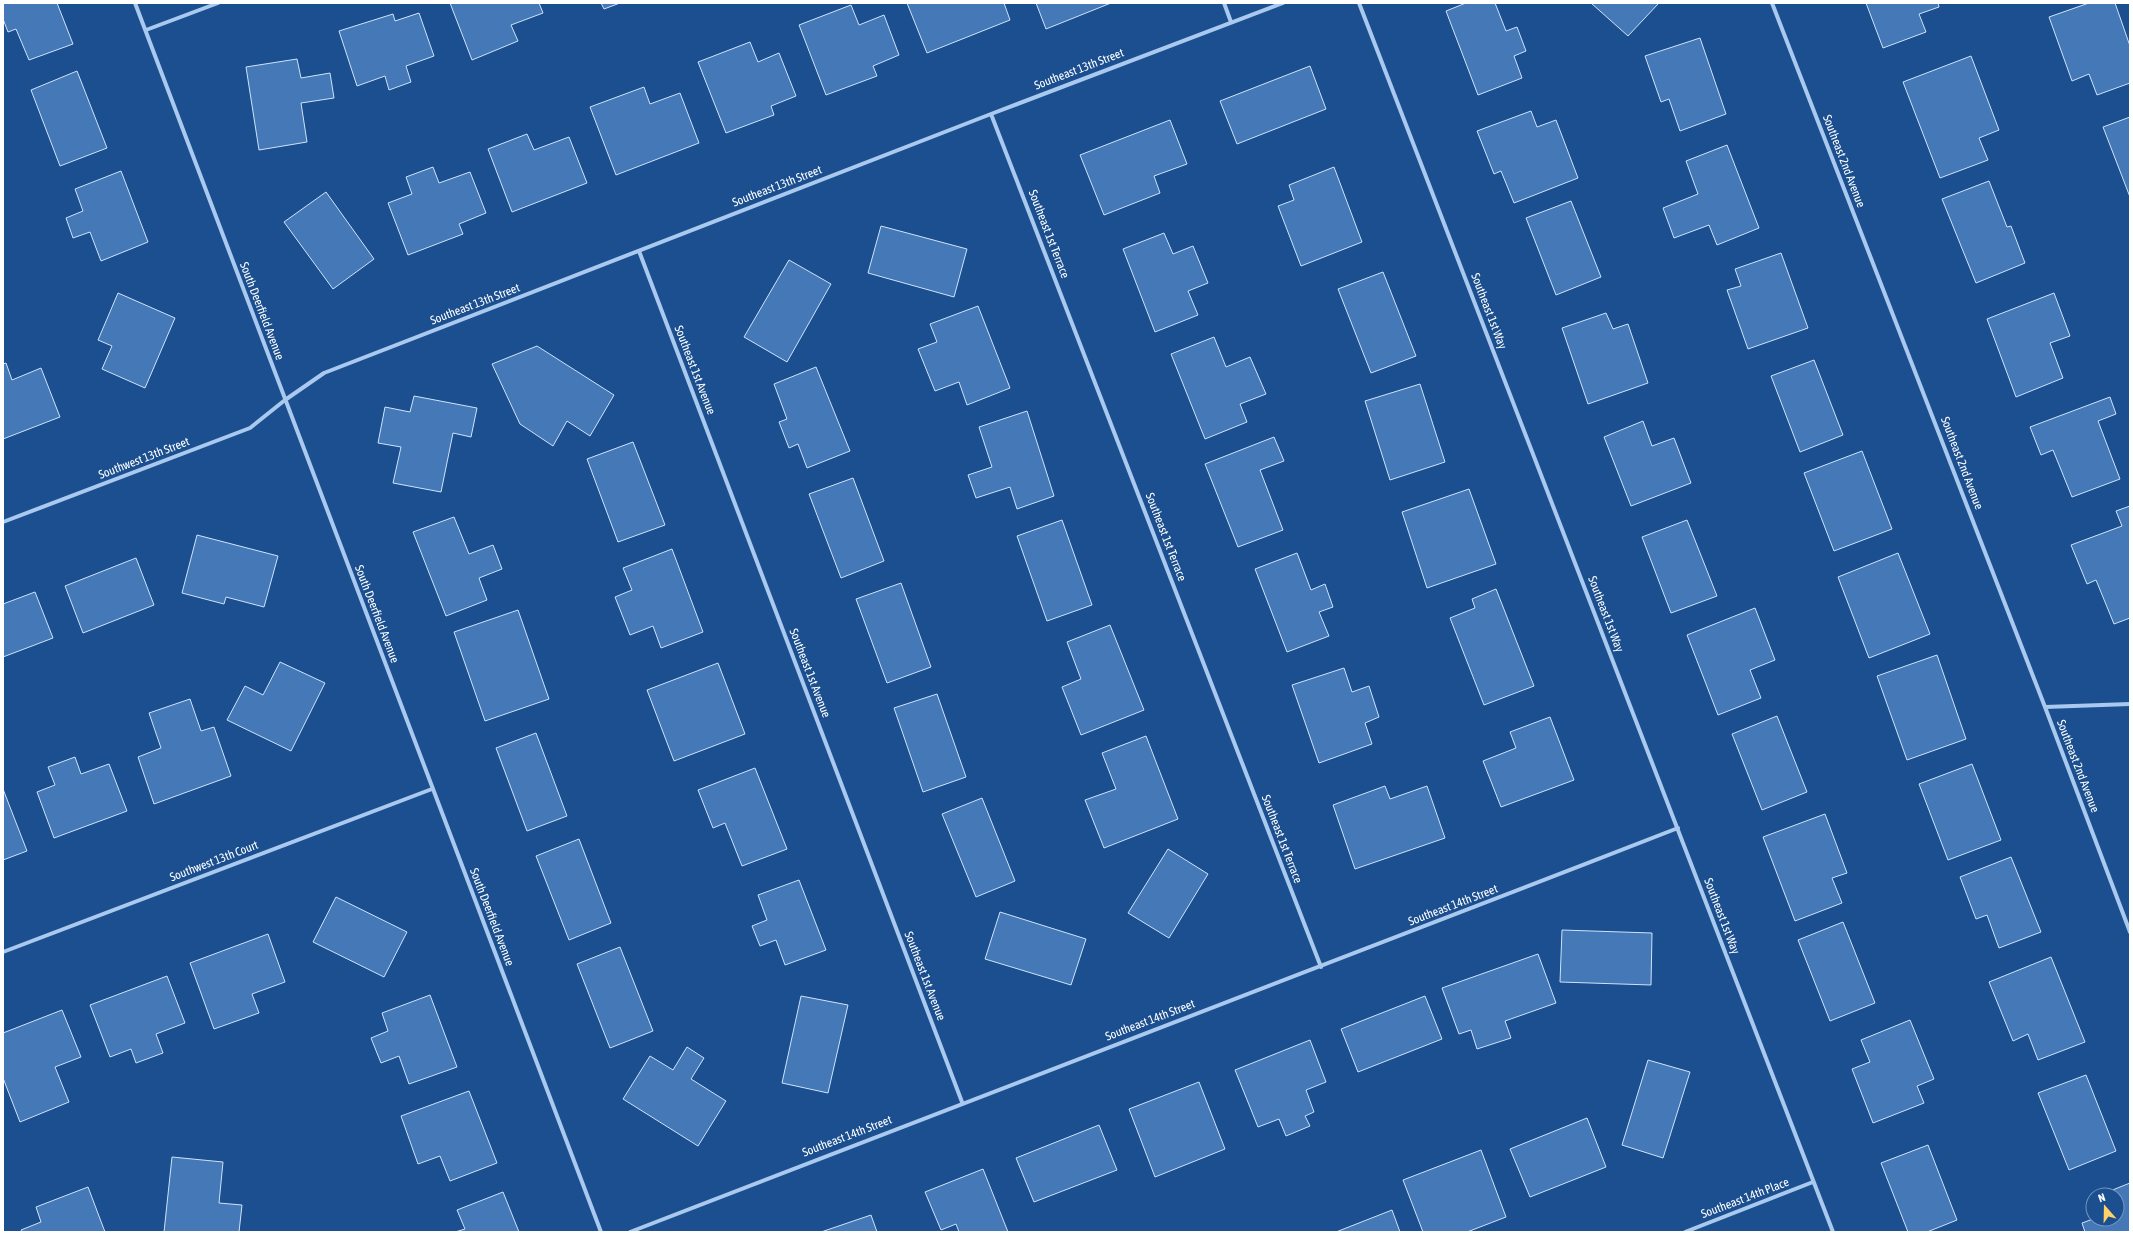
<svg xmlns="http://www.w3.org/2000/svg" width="2133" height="1235" font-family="'Asap Condensed',sans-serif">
  <rect width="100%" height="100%" fill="#1b4f8f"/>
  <path fill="#4478b7" stroke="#cfe3fa" d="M3,3H57L73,44L29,60L16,29L8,32L3,19Z
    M450,3H539L543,13L511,25L518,41L472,60Z
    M601,3H620L604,9Z
    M907,3H1004L1010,20L927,53Z
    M1036,3H1111L1046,29Z
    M1466,3H1495L1506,31L1517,27L1526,51L1514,56L1522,78L1478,95L1446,11Z
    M1591,3H1659L1628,36Z
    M1866,3H1938L1939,7L1919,14L1926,32L1883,48Z
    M2089,3H2115L2130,46V83L2097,95L2089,74L2072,81L2049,17Z
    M851,5L859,25L884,15L899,55L873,66L877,76L826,95L799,25Z
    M419,13L434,56L406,66L411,82L389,90L385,76L357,86L339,31L393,14L395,21Z
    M1700,38L1726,114L1680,131L1669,99L1661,102L1645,56Z
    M750,42L758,62L779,53L796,96L771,106L774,115L726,133L698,62Z
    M1971,56L1999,130L1979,138L1988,160L1940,178L1903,82Z
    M297,59L301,78L330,73L334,98L301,103L307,142L259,150L246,67Z
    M1310,66L1326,109L1237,144L1220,101Z
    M77,71L107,148L60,166L31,90Z
    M644,87L650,104L680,93L699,143L616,175L590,107Z
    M1531,111L1537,127L1556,120L1578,178L1514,203L1501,171L1494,174L1477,131Z
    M2130,117V197L2103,127Z
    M1170,120L1187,164L1154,176L1160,193L1104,215L1080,155Z
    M527,134L534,150L569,137L587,183L512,212L488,149Z
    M1727,145L1759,228L1717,245L1709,225L1674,238L1663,208L1698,194L1686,161Z
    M433,167L439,183L470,172L486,213L459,224L463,234L408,255L388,203L412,194L406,177Z
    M1334,167L1362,242L1301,266L1278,206L1294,200L1289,185Z
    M121,171L148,242L101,261L90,232L73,238L66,218L83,211L75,189Z
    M1989,181L2007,227L2011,226L2025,263L1976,283L1942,199Z
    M326,192L374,259L333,289L284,222Z
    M1571,201L1601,277L1556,295L1526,218Z
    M881,226L967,249L954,297L868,273Z
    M1164,233L1173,254L1193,246L1208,283L1188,291L1198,315L1155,332L1123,249Z
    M1781,253L1808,328L1748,349L1727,290L1741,286L1735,269Z
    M789,260L831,284L787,362L744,337Z
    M1383,272L1416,356L1371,373L1338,289Z
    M118,293L175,318L145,388L102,369L112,346L98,340Z
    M2054,293L2070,336L2050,343L2063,378L2016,397L1987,319Z
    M978,306L1010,388L967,405L959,382L935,391L918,349L937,342L930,324Z
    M1606,313L1613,329L1628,324L1648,383L1588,404L1562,328Z
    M1214,337L1226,367L1250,357L1266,394L1240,404L1247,422L1205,439L1171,354Z
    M537,346L614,395L590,436L567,421L553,446L520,424L492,364Z
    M1814,360L1843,435L1800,452L1771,376Z
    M6,363L12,380L41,368L60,417L3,439V364Z
    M816,367L850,451L807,468L798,444L789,448L779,422L787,419L774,384Z
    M1420,384L1445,462L1390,480L1365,401Z
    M414,396L477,408L471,437L453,433L441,492L393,483L401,447L378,443L385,407L410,412Z
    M2110,397L2116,414L2098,421L2120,479L2072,497L2053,450L2041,455L2030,427Z
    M1027,411L1054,496L1017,509L1010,487L976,498L968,475L992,467L979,427Z
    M1643,421L1652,446L1674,438L1691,483L1631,506L1604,437Z
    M1274,437L1284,461L1260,470L1283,530L1238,547L1205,464Z
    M633,442L665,525L618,542L587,459Z
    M1862,451L1892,529L1834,551L1804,473Z
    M853,478L884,561L841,578L809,494Z
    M1469,489L1496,564L1427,588L1402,512Z
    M2130,506V618L2114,624L2096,580L2087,584L2071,545L2122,526L2116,511Z
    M454,517L469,554L493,545L502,569L479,578L487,600L446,616L413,532Z
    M1062,520L1092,605L1047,621L1017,536Z
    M1687,520L1717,596L1671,613L1642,537Z
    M197,535L278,556L264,607L226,597L224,604L182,593Z
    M672,549L703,632L661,648L653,626L630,635L615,597L632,590L623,568Z
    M1297,553L1311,590L1325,584L1333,607L1319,612L1329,636L1287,652L1255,569Z
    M1898,553L1930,634L1869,658L1838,577Z
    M136,558L154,605L83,633L65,586Z
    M901,583L931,667L887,683L856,599Z
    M1496,589L1534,686L1484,705L1450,618L1475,608L1472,599Z
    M35,592L53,638L3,657V604Z
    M1755,608L1775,660L1750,670L1761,698L1718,715L1687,635Z
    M518,610L549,699L485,721L454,632Z
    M1110,625L1144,710L1081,735L1062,687L1081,679L1067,642Z
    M1937,655L1966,739L1907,760L1877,676Z
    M280,662L325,683L291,751L227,720L245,686L263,695Z
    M718,663L745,734L674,761L647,690Z
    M1344,668L1352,692L1369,686L1379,717L1365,723L1372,744L1319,763L1292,685Z
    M937,694L966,777L923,792L894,708Z
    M190,699L201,731L214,727L231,776L154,804L138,757L161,748L149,713Z
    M1777,716L1807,792L1762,810L1732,734Z
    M1550,717L1574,780L1501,807L1483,761L1516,748L1510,732Z
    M536,733L567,816L527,831L496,748Z
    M1146,736L1178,819L1104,848L1085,800L1116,789L1102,753Z
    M75,757L81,774L109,764L127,811L54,838L37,792L55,785L48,767Z
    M1972,764L2001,840L1948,860L1919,784Z
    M755,768L787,849L742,866L725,823L713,828L698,790Z
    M1385,786L1390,799L1427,786L1445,838L1355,869L1333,805Z
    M3,789L27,851L3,860Z
    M982,798L1015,881L976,897L942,814Z
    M1825,814L1847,873L1832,878L1842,903L1795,921L1763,837Z
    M579,839L611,923L569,940L536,856Z
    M1168,849L1208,874L1169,938L1128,913Z
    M2011,857L2041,932L1999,948L1987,915L1976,919L1960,877Z
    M799,880L826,950L785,965L776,940L760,946L752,926L767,920L758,895Z
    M336,897L407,932L384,977L313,942Z
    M1000,912L1086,939L1071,985L985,959Z
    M1843,922L1875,1003L1830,1021L1798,940Z
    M1562,930L1652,933L1651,985L1560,982Z
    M268,934L285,982L252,994L259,1013L214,1029L190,963Z
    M620,947L653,1031L610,1048L577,964Z
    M1538,954L1556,1003L1505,1021L1511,1038L1477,1049L1471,1030L1459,1034L1442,988Z
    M2051,957L2085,1042L2038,1060L2028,1034L2013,1041L1989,982Z
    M167,976L185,1023L156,1034L163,1053L136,1063L131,1049L110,1057L90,1005Z
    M430,995L457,1067L409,1084L399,1056L381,1063L371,1038L388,1031L382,1013Z
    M801,996L848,1005L828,1093L782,1083Z
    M1425,996L1442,1039L1358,1072L1341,1029Z
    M62,1010L81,1057L55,1067L69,1102L20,1122L3,1078V1033Z
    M1910,1020L1934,1079L1917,1086L1924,1103L1873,1123L1852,1069L1870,1062L1861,1040Z
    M1310,1040L1326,1082L1306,1090L1314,1112L1305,1116L1310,1126L1286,1136L1279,1119L1258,1127L1235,1070Z
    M687,1047L704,1058L691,1079L726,1101L698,1146L623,1099L650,1056L673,1070Z
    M1648,1060L1690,1072L1663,1158L1622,1145Z
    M2086,1075L2116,1151L2069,1170L2038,1093Z
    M1199,1082L1225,1149L1155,1177L1129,1109Z
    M469,1091L497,1163L450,1181L440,1156L418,1164L401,1116Z
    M1587,1118L1606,1167L1530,1197L1510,1149Z
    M1099,1125L1117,1170L1034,1202L1016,1158Z
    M1928,1145L1957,1220L1927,1232H1908L1881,1163Z
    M1481,1150L1506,1217L1467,1232H1423L1403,1180Z
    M172,1157L223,1162L219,1203L242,1205L239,1232H164Z
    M983,1169L1008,1232H959L956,1224L941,1230L925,1192Z
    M2130,1183V1232H2085L2082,1223L2093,1219H2117V1195H2100Z
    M88,1187L105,1232H22L21,1230L41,1222L36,1207Z
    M503,1192L519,1232H455L465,1229L457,1210Z
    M2093,1198V1208L2089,1199Z
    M1392,1210L1400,1232H1336Z
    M871,1215L877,1232H821Z"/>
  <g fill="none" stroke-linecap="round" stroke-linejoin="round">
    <path stroke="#a9c9ee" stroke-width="4" d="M135,3L601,1232
      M1224,3L1231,22
      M1359,3L1833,1232
      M1772,3L2045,707L2130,932
      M146,30L218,3
      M991,114L1321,967
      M639,251L962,1102
      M3,522L250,428L285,400L324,373L991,114L1283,3
      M2045,707L2130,704
      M3,952L432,789
      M630,1232C978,1095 1329,964 1678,828
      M1685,1232L1813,1182"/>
  </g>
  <g text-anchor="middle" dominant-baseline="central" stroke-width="3" stroke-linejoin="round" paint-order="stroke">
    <g font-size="12" fill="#fff" stroke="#1b4f8f">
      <text transform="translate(1079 69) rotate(-21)">Southeast 13th Street</text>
      <text transform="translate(1844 161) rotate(69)">Southeast 2nd Avenue</text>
      <text transform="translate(777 186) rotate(-21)">Southeast 13th Street</text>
      <text transform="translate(1049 234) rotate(69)">Southeast 1st Terrace</text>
      <text transform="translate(475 304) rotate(-21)">Southeast 13th Street</text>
      <text transform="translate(262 311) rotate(69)">South Deerfield Avenue</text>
      <text transform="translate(1489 311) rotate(69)">Southeast 1st Way</text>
      <text transform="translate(695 370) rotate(69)">Southeast 1st Avenue</text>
      <text transform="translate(144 458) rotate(-21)">Southwest 13th Street</text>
      <text transform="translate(1962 463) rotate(69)">Southeast 2nd Avenue</text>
      <text transform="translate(1166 537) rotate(69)">Southeast 1st Terrace</text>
      <text transform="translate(377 614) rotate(69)">South Deerfield Avenue</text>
      <text transform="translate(1606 614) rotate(69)">Southeast 1st Way</text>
      <text transform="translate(810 673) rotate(69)">Southeast 1st Avenue</text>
      <text transform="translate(2078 766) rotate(69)">Southeast 2nd Avenue</text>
      <text transform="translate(1282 839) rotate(69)">Southeast 1st Terrace</text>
      <text transform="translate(214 861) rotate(-21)">Southwest 13th Court</text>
      <text transform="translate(1453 905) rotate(-21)">Southeast 14th Street</text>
      <text transform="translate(1722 916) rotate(69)">Southeast 1st Way</text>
      <text transform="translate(492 917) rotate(69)">South Deerfield Avenue</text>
      <text transform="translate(925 976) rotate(69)">Southeast 1st Avenue</text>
      <text transform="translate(1150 1020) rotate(-21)">Southeast 14th Street</text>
      <text transform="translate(847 1136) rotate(-21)">Southeast 14th Street</text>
      <text transform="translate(1745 1198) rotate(-21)">Southeast 14th Place</text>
    </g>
  </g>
  <rect width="2133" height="1235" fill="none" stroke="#ffffff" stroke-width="8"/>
  <g transform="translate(2105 1207) rotate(340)"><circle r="19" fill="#1b4f8f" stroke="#7695bc"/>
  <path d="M0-3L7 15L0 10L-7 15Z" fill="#ffd166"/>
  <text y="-6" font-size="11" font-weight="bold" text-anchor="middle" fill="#ffffff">N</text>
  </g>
</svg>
